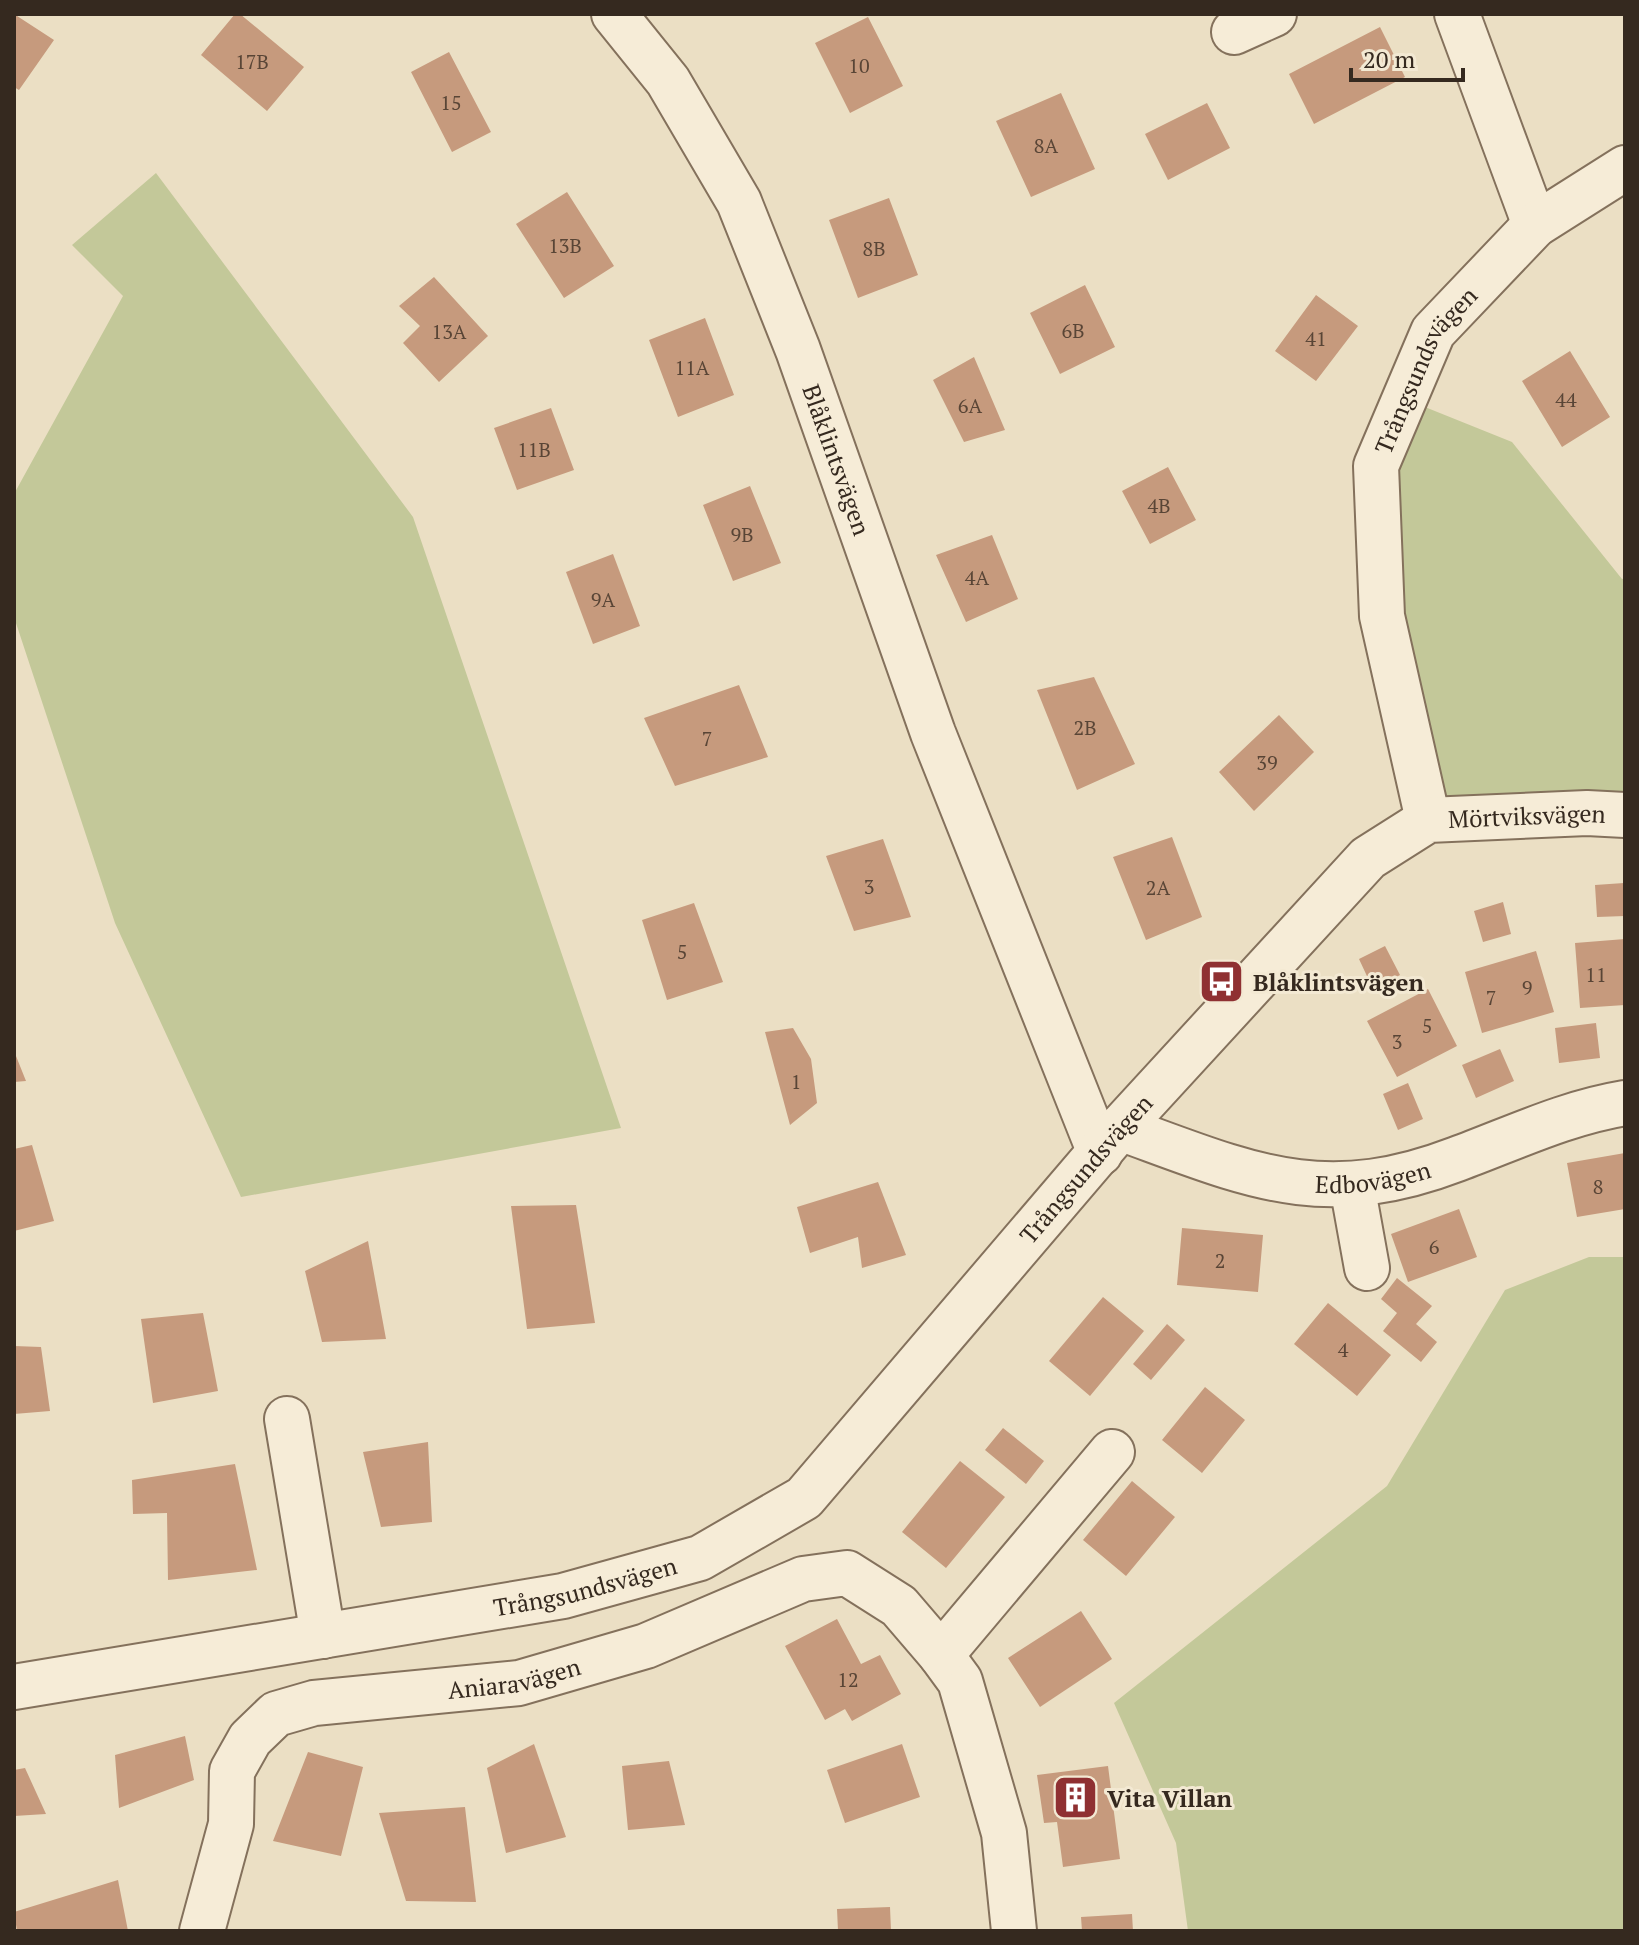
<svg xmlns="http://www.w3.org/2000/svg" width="1639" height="1945" font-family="'PT Serif',serif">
  <rect width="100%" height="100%" fill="#ebdfc4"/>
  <path fill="#c3c899" d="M156,173L413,517L621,1128L241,1197L115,923L14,617V494L123,296L72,245Z
    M1405,399L1512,442L1622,579L1625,578V815L1428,820L1382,616Z
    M1589,1257H1625V1931H1188L1176,1843L1114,1703L1387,1486L1505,1290Z"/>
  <path fill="#c69a7d" d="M14,14L54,40L19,90L14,87Z
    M235,14H240L304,67L267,111L201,55Z
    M868,17L903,86L850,113L815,43Z
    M1380,27L1405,77L1314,124L1289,74Z
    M449,52L491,132L452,152L411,72Z
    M1061,93L1095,169L1031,197L996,121Z
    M1207,103L1230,148L1168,180L1145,134Z
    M567,192L614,266L564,298L516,224Z
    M889,198L918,275L858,298L829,220Z
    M434,277L488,336L439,382L403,343L420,326L399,306Z
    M1085,285L1115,347L1060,374L1030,313Z
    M1316,295L1358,326L1316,381L1275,351Z
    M705,318L734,395L678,417L649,340Z
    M1570,351L1610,417L1562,447L1522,381Z
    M974,357L1005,430L964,442L933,380Z
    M551,408L574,470L517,490L494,428Z
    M1168,467L1196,520L1150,544L1122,491Z
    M750,486L781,563L733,581L703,505Z
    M992,535L1018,599L966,622L936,555Z
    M613,554L640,626L593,644L566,572Z
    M1094,677L1135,764L1077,790L1037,690Z
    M739,685L768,757L675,786L644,718Z
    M1279,715L1314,752L1254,811L1219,772Z
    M1172,837L1202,917L1146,940L1113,857Z
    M883,839L911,917L854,931L826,856Z
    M1624,883L1625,916L1597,917L1595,885Z
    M1503,902L1511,934L1483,942L1474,911Z
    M694,903L723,982L667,1000L642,920Z
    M1625,939V1005L1580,1008L1575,943Z
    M1385,946L1400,975L1373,989L1359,959Z
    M1536,951L1554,1012L1482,1033L1465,972Z
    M1428,989L1457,1046L1397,1077L1367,1021Z
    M1596,1023L1600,1058L1559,1063L1555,1028Z
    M793,1028L811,1059L817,1103L790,1125L765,1032Z
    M1500,1049L1514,1081L1476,1098L1462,1065Z
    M14,1051L26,1081L14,1082Z
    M1408,1083L1423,1119L1398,1130L1383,1094Z
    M32,1145L54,1221L14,1231V1149Z
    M1625,1153V1209L1577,1217L1567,1163Z
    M878,1182L906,1255L862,1268L858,1237L810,1253L797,1207Z
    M576,1205L595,1323L527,1329L511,1206Z
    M1459,1209L1477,1257L1408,1282L1391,1234Z
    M1182,1228L1263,1235L1258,1292L1177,1285Z
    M368,1241L386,1339L322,1342L305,1271Z
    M1397,1278L1432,1306L1416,1324L1437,1342L1421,1362L1383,1331L1397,1313L1381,1299Z
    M1103,1297L1144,1331L1090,1396L1049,1361Z
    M1328,1303L1391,1355L1357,1396L1294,1344Z
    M203,1313L218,1391L153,1403L141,1319Z
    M1167,1324L1185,1340L1151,1380L1133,1364Z
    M14,1346L41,1347L50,1411L14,1414Z
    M1205,1387L1245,1420L1202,1473L1162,1440Z
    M1003,1428L1044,1461L1026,1484L985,1450Z
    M428,1442L432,1522L381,1527L363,1452Z
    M960,1461L1005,1497L946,1568L902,1532Z
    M235,1464L257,1570L168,1580L167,1513L133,1514L132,1480Z
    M1132,1481L1175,1517L1126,1576L1083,1540Z
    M1081,1611L1112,1659L1040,1707L1008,1658Z
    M837,1619L861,1664L880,1655L901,1694L852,1721L845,1709L825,1720L785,1646Z
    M185,1736L194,1780L119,1808L115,1755Z
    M534,1744L566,1837L506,1853L487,1768Z
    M902,1744L920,1797L845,1823L827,1770Z
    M308,1752L363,1767L341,1856L273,1841Z
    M669,1761L685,1825L628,1830L622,1766Z
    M1108,1766L1120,1859L1063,1867L1057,1822L1044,1823L1037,1775Z
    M25,1768L46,1814L14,1816V1770Z
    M465,1807L476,1902L406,1901L379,1813Z
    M118,1880L128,1931H17L14,1912Z
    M890,1907L891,1931H838L837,1909Z
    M1132,1914L1133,1931H1082L1081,1917Z"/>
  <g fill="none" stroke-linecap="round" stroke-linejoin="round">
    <defs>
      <g id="minor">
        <path id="s1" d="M614,14L668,81L739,202L798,350L933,733L1100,1153"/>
        <path d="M1457,14L1535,225"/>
        <path d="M1234,32L1274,14"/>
        <path id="s2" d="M1428,820L1382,616L1376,466L1433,332L1535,225L1625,168"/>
        <path id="s3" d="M1120,1128C1247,1174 1321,1211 1457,1159C1514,1138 1565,1113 1625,1103"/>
        <path d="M1352,1185L1367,1268"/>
        <path d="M287,1419L323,1636"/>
        <path d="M941,1655L960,1681L1004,1833L1014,1931"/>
        <path id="s4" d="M14,1687L563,1596L700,1558L804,1498L1120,1128L1368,858L1428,820L1587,813L1625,815"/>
        <path id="s5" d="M202,1931L231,1824L232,1771L250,1739L276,1714L314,1703L519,1683L646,1646L803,1579L847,1573L899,1606L941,1655L1112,1452"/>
      </g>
    </defs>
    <use href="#minor" stroke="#84715c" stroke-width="48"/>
    <use href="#minor" stroke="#f6ecd7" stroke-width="44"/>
  </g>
  <defs>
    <symbol id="bus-square" viewBox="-11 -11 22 22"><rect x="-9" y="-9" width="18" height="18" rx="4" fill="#8f3032" stroke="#f3e9d3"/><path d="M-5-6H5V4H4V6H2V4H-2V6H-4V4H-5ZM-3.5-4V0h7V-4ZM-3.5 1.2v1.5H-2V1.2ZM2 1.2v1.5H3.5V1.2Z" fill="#fff"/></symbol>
    <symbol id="building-square" viewBox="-11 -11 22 22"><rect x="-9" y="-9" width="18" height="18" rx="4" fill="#8f3032" stroke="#f3e9d3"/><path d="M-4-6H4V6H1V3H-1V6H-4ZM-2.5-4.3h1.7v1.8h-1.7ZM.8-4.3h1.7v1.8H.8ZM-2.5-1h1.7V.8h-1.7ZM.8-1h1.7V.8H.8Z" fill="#fff"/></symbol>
  </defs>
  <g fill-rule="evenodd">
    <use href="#bus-square" x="1196" y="956" width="51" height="51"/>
    <use href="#building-square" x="1050" y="1772" width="51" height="51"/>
  </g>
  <g text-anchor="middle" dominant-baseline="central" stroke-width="6" stroke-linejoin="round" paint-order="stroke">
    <g font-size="20" fill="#594536">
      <text x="252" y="61">17B</text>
      <text x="859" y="65">10</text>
      <text x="451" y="102">15</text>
      <text x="1046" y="145">8A</text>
      <text x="565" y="245">13B</text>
      <text x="874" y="248">8B</text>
      <text x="1073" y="330">6B</text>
      <text x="449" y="331">13A</text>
      <text x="1316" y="338">41</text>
      <text x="692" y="367">11A</text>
      <text x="1566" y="399">44</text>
      <text x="970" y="405">6A</text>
      <text x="534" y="449">11B</text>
      <text x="1159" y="505">4B</text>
      <text x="742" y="534">9B</text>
      <text x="977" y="577">4A</text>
      <text x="603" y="599">9A</text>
      <text x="1085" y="727">2B</text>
      <text x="707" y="738">7</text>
      <text x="1267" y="762">39</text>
      <text x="869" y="886">3</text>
      <text x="1158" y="887">2A</text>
      <text x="682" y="951">5</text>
      <text x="1596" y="974">11</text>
      <text x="1527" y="987">9</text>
      <text x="1491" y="997">7</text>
      <text x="1427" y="1025">5</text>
      <text x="1397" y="1041">3</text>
      <text x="796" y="1081">1</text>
      <text x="1598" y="1186">8</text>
      <text x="1434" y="1246">6</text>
      <text x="1220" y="1260">2</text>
      <text x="1343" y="1349">4</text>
      <text x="848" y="1679">12</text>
    </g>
    <g font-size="24" fill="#35291f" stroke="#f3e9d3">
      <text stroke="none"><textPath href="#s2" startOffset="468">Trångsundsvägen</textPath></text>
      <text stroke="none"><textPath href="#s1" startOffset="502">Blåklintsvägen</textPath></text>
      <text stroke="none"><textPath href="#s4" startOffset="1842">Mörtviksvägen</textPath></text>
      <text stroke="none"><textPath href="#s4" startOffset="1252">Trångsundsvägen</textPath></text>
      <text stroke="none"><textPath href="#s3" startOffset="262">Edbovägen</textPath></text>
      <text stroke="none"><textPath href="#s4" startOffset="580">Trångsundsvägen</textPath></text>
      <text stroke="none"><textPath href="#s5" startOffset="478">Aniaravägen</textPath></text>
    </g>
    <g font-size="24" font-weight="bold" fill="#35291f" stroke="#f3e9d3" text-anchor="start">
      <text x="1253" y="982">Blåklintsvägen</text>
      <text x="1107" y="1798">Vita Villan</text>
    </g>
  </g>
  <rect width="1639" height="1945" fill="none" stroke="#35291f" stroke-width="32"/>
  <path d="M1351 68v12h112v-12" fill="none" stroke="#35291f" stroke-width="4"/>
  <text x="1363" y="68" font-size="24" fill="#35291f" stroke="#f3e9d3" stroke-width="6" paint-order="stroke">20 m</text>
</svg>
